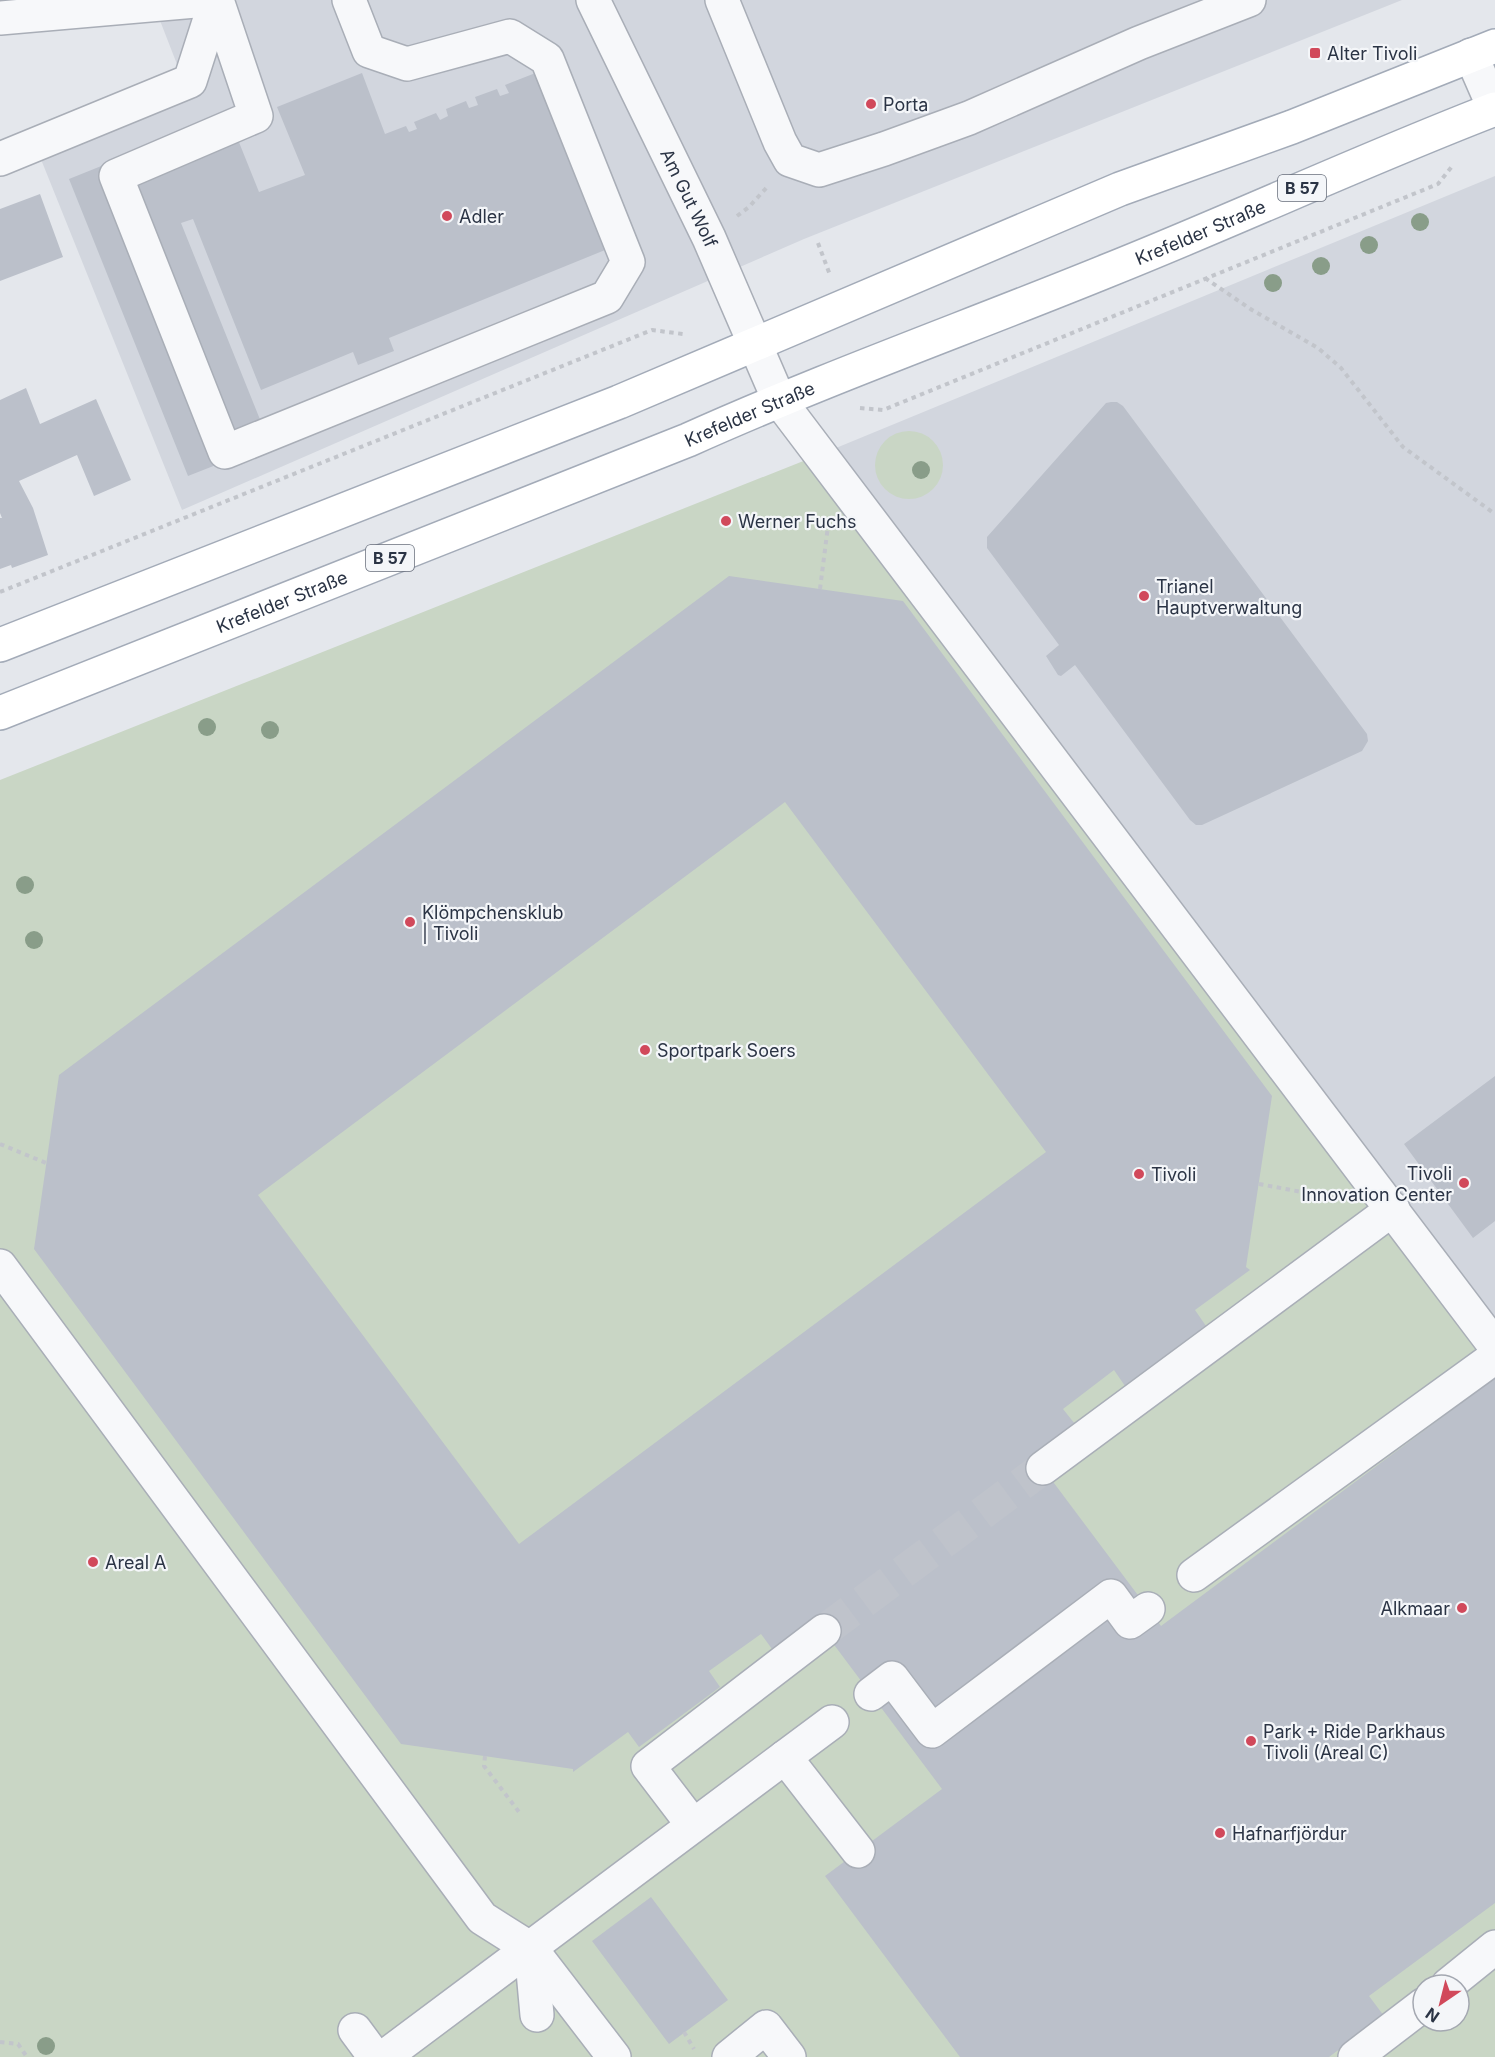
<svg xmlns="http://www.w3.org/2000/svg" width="1495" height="2057" font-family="Inter,sans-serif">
  <rect width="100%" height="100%" fill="#e4e7ec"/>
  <path fill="#d2d6de" d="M152,0H1402L804,239L182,510L30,132L180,72Z
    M1495,176V1320L836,448Z"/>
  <path fill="#c9d6c5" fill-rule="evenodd" d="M875 465a34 34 0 1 1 68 0a34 34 0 1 1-68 0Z
    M836,448L1495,1320V2057H0V780ZM1423,1985H1459V2021H1423Z"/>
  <path fill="#bbc0ca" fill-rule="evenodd" d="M538,72L610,248L389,338L394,351L358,365L353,352L261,390L193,219L181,223L263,427L358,409L188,476L69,179L228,115L259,192L305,175L277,107L362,73L385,134L406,126L409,132L417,129L414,122L436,113L440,120L448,116L446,109L466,101L469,108L478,105L475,97L497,89L500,96L509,93L505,85Z
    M40,194L63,257L0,281V209Z
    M26,388L40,424L96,399L131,480L94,496L77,455L19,481L33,508L48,555L12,568L11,565L0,569V518H2L0,513V400Z
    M1111,402H1117L1123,406L1367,734L1368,741L1362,751L1202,825H1196L1190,820L1075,665L1061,676L1058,675L1046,656L1059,645L987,548V537L1106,403Z
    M729,576L903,601L1272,1096L1246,1267L1250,1270L1195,1310L1206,1326L1125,1386L1114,1370L1063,1409L1075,1424L1033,1455L1161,1626L1495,1378V1903L1369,1996L1384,2016L1329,2057H960L825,1876L942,1789L814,1618L772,1649L761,1634L709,1671L720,1687L639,1747L628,1732L573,1772V1769L401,1744L34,1249L59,1075ZM785,802L1046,1152L519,1544L258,1195Z
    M1495,1076V1221L1473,1238L1404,1144Z
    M651,1897L728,2000L669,2044L592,1941Z"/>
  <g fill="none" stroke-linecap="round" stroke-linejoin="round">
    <path stroke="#bfc3cb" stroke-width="33" stroke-dasharray="33 16" stroke-linecap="butt" d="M824,1631L1043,1468"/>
    <defs>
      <g id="minor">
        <path d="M217,0L256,116L116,176L225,452L607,297L628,262L547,59L510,36L407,64L369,51L349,0"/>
        <path id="s1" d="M593,0L709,238L779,400L1495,1346"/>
        <path d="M722,0L780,142L790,160L819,170L884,149L969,118L1139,43L1249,0"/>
        <path d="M0,18L207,0"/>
        <path d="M1471,55L1495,110"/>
        <path d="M0,159L190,81L216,0"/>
        <path d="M0,1266L482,1918L531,1949L614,2057"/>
        <path d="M1043,1468L1393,1209"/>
        <path d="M1194,1575L1495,1357"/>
        <path d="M871,1694L892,1678L932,1731L1111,1596L1130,1622L1148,1609"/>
        <path d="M785,1757L832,1722"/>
        <path d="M693,1825L648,1766L824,1631"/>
        <path d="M531,1949L537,2015"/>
        <path d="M1448,1985L1495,1947"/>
        <path d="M355,2030L375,2057"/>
        <path d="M384,2057L785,1757L858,1851"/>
        <path d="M729,2057L766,2027L789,2057"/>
        <path d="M1355,2057L1423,2005"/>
      </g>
      <g id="major">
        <path d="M0,645L619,402L1120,189L1292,127L1495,46"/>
        <path id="s2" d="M0,713L688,440C826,378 969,327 1109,270C1239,218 1365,159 1495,109"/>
      </g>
    </defs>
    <use href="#minor" stroke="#a9aeb7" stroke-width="36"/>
    <use href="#major" stroke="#a3abb8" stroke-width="36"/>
    <path stroke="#c2c5cb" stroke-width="4" stroke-dasharray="4.5 4.5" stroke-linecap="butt" d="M737,216L749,207L768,186
      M818,243L830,275
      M1205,278L1252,310L1318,348L1341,368L1403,447L1495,514
      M860,408L883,410L1438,184L1453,165
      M820,589L828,526
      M0,592L652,330L683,334
      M0,1144L46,1163
      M1259,1184L1339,1199
      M485,1756L484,1766L519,1812
      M684,2032L694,2049
      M0,2042L18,2044L27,2057"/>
    <use href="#minor" stroke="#f7f8fa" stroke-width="33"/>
    <use href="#major" stroke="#fff" stroke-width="33"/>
  </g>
  <g fill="#899d89">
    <circle cx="1420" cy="222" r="9"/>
    <circle cx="1369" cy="245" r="9"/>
    <circle cx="1321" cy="266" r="9"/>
    <circle cx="1273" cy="283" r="9"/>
    <circle cx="921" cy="470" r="9"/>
    <circle cx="207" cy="727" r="9"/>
    <circle cx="270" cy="730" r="9"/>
    <circle cx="25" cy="885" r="9"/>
    <circle cx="34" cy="940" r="9"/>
    <circle cx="46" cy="2046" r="9"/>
  </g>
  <g fill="#d1495b" stroke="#f4f6f9" stroke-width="2">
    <rect x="1309" y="47" width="12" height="12" rx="3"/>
    <circle cx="871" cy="104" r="6"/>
    <circle cx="447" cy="216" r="6"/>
    <circle cx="726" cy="521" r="6"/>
    <circle cx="1144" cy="596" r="6"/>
    <circle cx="410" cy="922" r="6"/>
    <circle cx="645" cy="1050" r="6"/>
    <circle cx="1139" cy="1174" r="6"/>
    <circle cx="1464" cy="1183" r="6"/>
    <circle cx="93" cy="1562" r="6"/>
    <circle cx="1462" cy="1608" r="6"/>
    <circle cx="1251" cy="1741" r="6"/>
    <circle cx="1220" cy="1833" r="6"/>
  </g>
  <g text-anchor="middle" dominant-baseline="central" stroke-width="4.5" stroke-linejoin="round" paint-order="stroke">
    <g fill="#f4f6f9" stroke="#676e7b" stroke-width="1.5">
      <rect x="1278" y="175" width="48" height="26" rx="4.5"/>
      <rect x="366" y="545" width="48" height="26" rx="4.5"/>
    </g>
    <g font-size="16" font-weight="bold" fill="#2b3445">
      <text x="1302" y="188">B 57</text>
      <text x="390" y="558">B 57</text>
    </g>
    <g font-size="18" fill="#2b3445" stroke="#f4f6f9" text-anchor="start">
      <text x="1327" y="53">Alter Tivoli</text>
      <text x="883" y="104">Porta</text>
      <text x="459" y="216">Adler</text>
      <text x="738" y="521">Werner Fuchs</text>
      <text x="1156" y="586">Trianel<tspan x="1156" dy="21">Hauptverwaltung</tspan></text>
      <text x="422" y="912">Klömpchensklub<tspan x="422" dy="21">| Tivoli</tspan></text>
      <text x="657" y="1050">Sportpark Soers</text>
      <text x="1452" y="1173" text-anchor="end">Tivoli<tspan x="1452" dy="21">Innovation Center</tspan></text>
      <text x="1151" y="1174">Tivoli</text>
      <text x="105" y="1562">Areal A</text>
      <text x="1450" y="1608" text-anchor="end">Alkmaar</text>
      <text x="1263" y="1731">Park + Ride Parkhaus<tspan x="1263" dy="21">Tivoli (Areal C)</tspan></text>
      <text x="1232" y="1833">Hafnarfjördur</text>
    </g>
    <g font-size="18" fill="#2b3445" stroke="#f4f6f9">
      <text stroke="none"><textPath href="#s1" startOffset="220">Am Gut Wolf</textPath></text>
      <text stroke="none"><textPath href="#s2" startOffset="1293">Krefelder Straße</textPath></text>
      <text stroke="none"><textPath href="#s2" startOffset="807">Krefelder Straße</textPath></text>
      <text stroke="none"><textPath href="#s2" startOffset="303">Krefelder Straße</textPath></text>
    </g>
  </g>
  <g transform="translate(1441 2003) rotate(215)"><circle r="28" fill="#f4f6f9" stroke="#a4a8b1" stroke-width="1.5"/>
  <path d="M0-4.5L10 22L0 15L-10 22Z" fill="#d1495b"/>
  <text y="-9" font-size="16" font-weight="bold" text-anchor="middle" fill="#2b3445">N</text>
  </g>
</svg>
